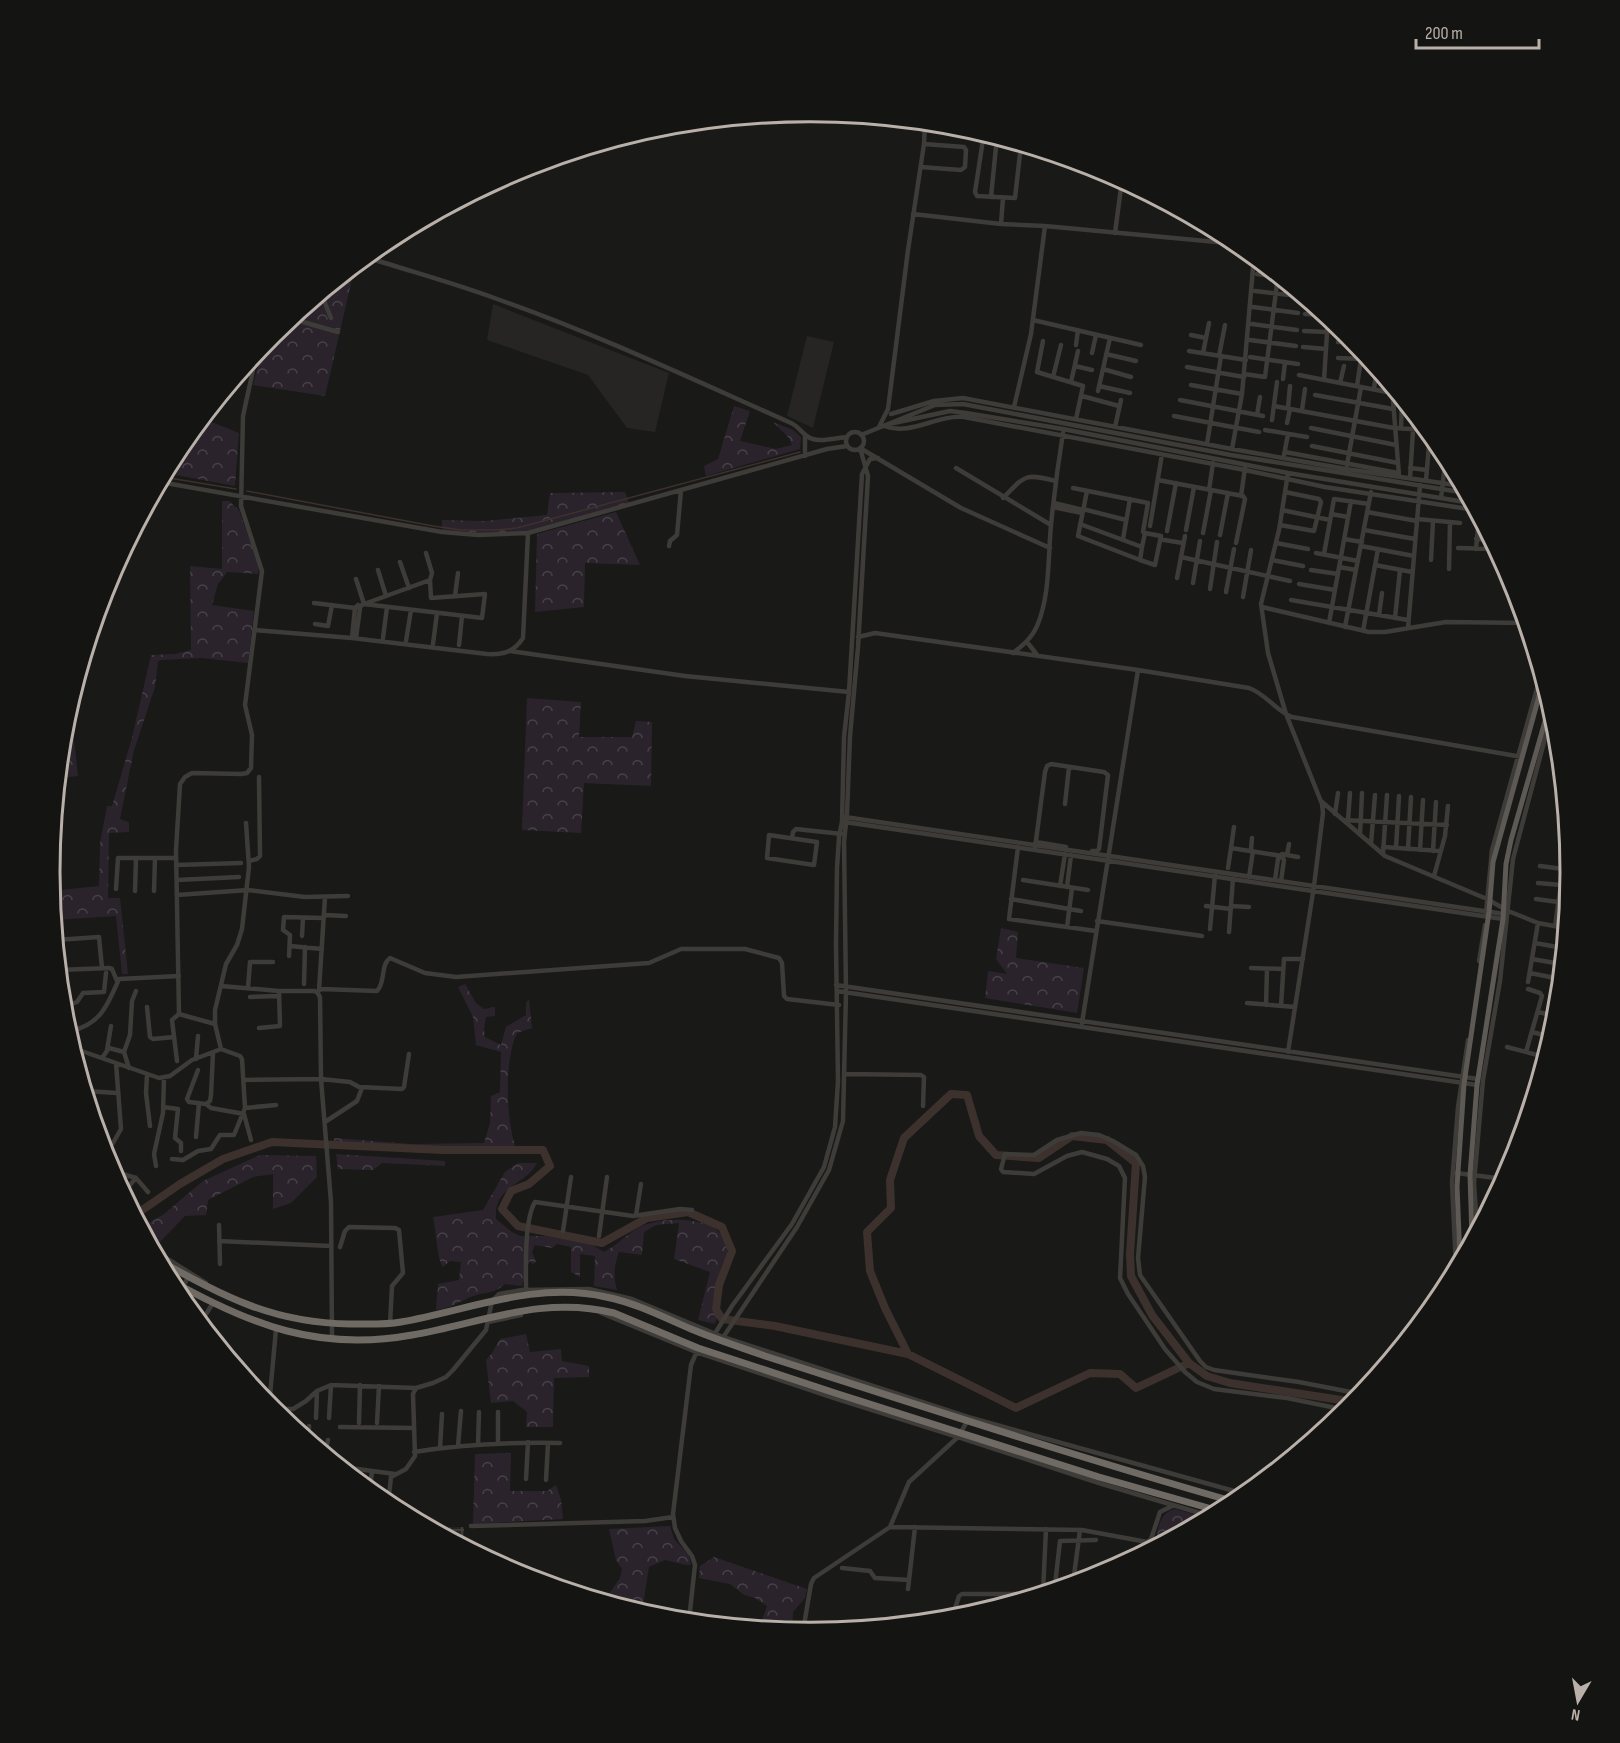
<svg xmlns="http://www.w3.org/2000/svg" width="1620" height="1743" font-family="'Sofia Sans Condensed',sans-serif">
  <defs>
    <pattern id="industrial-grid" width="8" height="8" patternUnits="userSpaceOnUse" patternTransform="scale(1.5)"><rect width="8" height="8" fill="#262523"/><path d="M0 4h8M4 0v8" fill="none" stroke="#434240"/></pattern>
    <pattern id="forest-crowns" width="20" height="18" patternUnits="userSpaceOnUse" patternTransform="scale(1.5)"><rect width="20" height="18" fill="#2a232c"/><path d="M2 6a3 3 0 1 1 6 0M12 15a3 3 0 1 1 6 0" fill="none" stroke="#474148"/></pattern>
  </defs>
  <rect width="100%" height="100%" fill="#191917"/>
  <path fill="#262523" d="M493,304L669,373L655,432L627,428L588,375L487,340Z
    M807,336L834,342L813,428L787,416Z"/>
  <path fill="url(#industrial-grid)" d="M464,1527V1545L433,1528Z"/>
  <path fill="url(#forest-crowns)" d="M355,266L325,396L253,385L263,345L272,334Z
    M734,406L750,411L740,441L776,449L792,445L789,438L773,422L793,430L801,437L800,449L706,476L704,466L718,459Z
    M200,422L214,423L239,433L235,486L165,473L178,449Z
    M625,492L629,503L528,531L479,533L442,530V520L484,521L547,515L550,493Z
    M222,501H229L239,510L259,567L258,574L227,572L218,584L212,605L254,611L248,663L202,658L160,660L158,662L155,687L134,750L120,819L129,822V832L109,833L108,898H120L128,974H122L116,916L54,920L51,891L99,886L100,843L107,806H112L132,738L151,655L175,654L191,650L190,566L222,569Z
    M616,512L640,565L585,563L584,607L535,612L537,534Z
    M527,698L581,702L579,737H632L636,721L652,722L651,786L584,783L581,833L522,830Z
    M63,739L74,740L78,776L59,778Z
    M1001,928L1018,932L1016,958L1084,968L1077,1013L985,998L988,971L1007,974L996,959Z
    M465,984L476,1003L484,1009L495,1007V1016L486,1017L484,1029L485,1037L501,1045L506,1027L526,1015V1003L529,999L532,1028L517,1033C504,1061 506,1116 515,1146L429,1148L334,1142V1138L412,1144L484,1143L490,1123L491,1096L500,1092L501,1052L476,1045L473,1017L458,987Z
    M336,1154L445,1161V1166L382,1163L373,1170L338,1169Z
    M260,1155L316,1156L317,1177L291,1203L273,1209V1174L253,1177L208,1200L206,1215L185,1216L157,1245L149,1240L142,1227L164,1214L203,1181Z
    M518,1163H537C527,1185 493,1185 496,1219L512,1232L520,1236H547L593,1245L604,1252C617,1245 626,1235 638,1228C661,1215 729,1214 727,1252C727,1257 722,1264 721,1269C716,1283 714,1296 712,1310L717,1317L715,1324L698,1320L710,1272L674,1259L679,1223L656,1225L644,1232L642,1255L619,1252C614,1266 613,1276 617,1290L594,1286L595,1256L580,1254V1277L571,1272V1247L557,1244L552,1248L535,1245L532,1252L536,1262L533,1264L529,1261L522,1286L505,1284C492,1295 488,1291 473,1296C460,1301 450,1309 436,1310L438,1284L459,1280L461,1262L450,1261L443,1267C437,1260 436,1229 433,1217L483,1210L505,1172Z
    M526,1334L530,1352L561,1349L562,1361L589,1366V1377L554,1378L553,1427H526L527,1412L513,1401L491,1403L486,1360L492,1353L500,1339Z
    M511,1453L510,1491H547L556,1485L561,1499L563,1519L473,1524L475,1454Z
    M1175,1509L1207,1518L1155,1545C1158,1531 1158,1513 1175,1509Z
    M670,1526L674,1539L689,1555L691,1565H686L665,1560L649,1567L642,1611L605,1600L620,1578L622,1569L616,1560L609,1529Z
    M714,1557L807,1589L805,1598L793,1612L792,1630L763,1627L761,1623L767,1606L755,1598L744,1595L730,1584L699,1578L700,1566Z"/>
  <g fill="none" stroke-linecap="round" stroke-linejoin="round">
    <path stroke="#3d312d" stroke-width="1.5" d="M163,477L236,489
      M247,491L433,526L461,530H496L517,528L800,452"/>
    <path stroke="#3d312d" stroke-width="8" d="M135,1215L180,1184L223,1159L272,1142L443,1150H543L550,1166L529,1184L511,1191L502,1209L518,1226L602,1243L647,1218L688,1212L722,1227L732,1251L719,1285L716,1309L722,1319L775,1326L908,1354L885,1308L870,1271L867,1232L891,1208L890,1180L904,1138L951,1094L967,1095L979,1136L996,1155L1039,1158L1072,1136L1107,1140L1136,1163L1130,1254L1131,1276L1152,1315L1189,1363L1207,1376L1230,1383L1354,1402
      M908,1354L1016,1408L1090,1373L1120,1374L1136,1388L1189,1363"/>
    <path stroke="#3e3c38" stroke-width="4.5" d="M984,133L975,192L977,196L1015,198L1021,145
      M921,167L961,170L965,167L966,150L964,147L924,144
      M991,197L997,137
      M913,214L1001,224L1045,226L1238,244
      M1001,224L1003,198
      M1115,233L1122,180
      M366,257C409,271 454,283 497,299C597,334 694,380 791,423C798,426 801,432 807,436C816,444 835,438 847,437
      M1257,274L1278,277
      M1255,291L1298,296
      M321,293L331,318
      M304,307L301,319L303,322L338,332
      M1253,307L1298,313
      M1305,314L1325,315
      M1033,320L1141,345
      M1252,324L1297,330
      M1304,331L1327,332
      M1191,335L1206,338
      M1250,340L1296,346
      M1043,341L1037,372L1083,386L1076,419
      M1338,342H1355
      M1076,345L1078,330
      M1303,347L1326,349
      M1189,351L1246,360
      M1092,353L1096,335
      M1203,353L1209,323
      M1106,354L1136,361
      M1219,356L1225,325
      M1250,357L1298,364
      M1338,358L1364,359L1366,356
      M1075,366L1092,370
      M1187,367L1244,377
      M1103,369L1131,377
      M1244,374L1265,377L1278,276
      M1299,375L1392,393
      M1053,377L1061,345
      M1283,379L1285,362
      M1324,380L1328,318
      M1071,382L1078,351
      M1340,383L1344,366
      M1191,385L1242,394
      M1099,386L1130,393
      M1357,386L1361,359
      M1392,388L1399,475
      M1374,389L1376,375L1380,373
      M1098,391L1110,338
      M1315,395L1393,409
      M1082,396L1119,406
      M1180,400L1263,416
      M1274,406L1394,428L1427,430
      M1014,407L1031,334L1045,226
      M1288,408L1290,386
      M1302,410L1305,389
      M891,414L934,401L963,398L1232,449L1346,469L1462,486
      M1257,415L1260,397
      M1174,416L1259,432
      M1272,420L1277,382
      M1287,423L1290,409
      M889,424L950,411L966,413L1063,429L1288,473L1471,503
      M884,426C911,436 935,415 964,417L1245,470L1325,487L1475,510
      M879,427L888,409L908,250L924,144L925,122
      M1115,427L1121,400
      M1311,428L1396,445
      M1401,428L1402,400
      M1265,430L1307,437
      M846 441a9 9 0 1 1 18 0a9 9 0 1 1-18 0Z
      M805,435V456
      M861,435L935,405L963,404L1231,455L1466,493
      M1207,444L1221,356
      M1312,446L1398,463
      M860,448L961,508L1050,548
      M1232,449L1242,394L1254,257
      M1285,452L1398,473
      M1284,455L1288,434
      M1347,465L1361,387
      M956,468L1051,525
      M1410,468L1427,470
      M1288,473L1279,530L1261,604L1268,653L1286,714L1322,804L1323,813L1314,886L1288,1052
      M1410,478L1414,415
      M1158,480L1243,496L1245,499L1236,543
      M1426,480L1430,434
      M160,482L442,532L478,535L528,533L827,449L847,446
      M1451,484L1453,469
      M1073,488L1148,503L1143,532L1145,533
      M1209,490L1213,463
      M1087,491L1078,536L1140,560
      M1241,496L1245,468
      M1003,498C1026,475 1024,473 1056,481
      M1441,498L1446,456
      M1054,503L1083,510
      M1053,507L1082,513
      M1083,509L1126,520
      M1282,510L1330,520
      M1367,512L1417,521
      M1331,514L1348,517
      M1417,519L1460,523
      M1080,524L1142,547L1140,560L1155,565L1161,536L1145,533L1142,547
      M1280,525L1314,531L1321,502L1319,499L1285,492
      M1150,526L1162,454
      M1186,530L1194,487
      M1364,530L1415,539
      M1167,531L1176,483
      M1203,533L1211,490
      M1220,535L1228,493
      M1123,539L1130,499
      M1344,539L1362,542
      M1476,539L1491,540
      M1164,540L1183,543
      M1276,543L1308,549
      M669,546L670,541L677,535L681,490
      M1361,546L1414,556
      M1458,548L1496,549
      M1476,549L1479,517
      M426,553L432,573L430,580
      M1316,553L1358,561
      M1324,554L1334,499L1369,504
      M1181,557L1290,581
      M1272,560L1303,566
      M1431,560L1433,521
      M400,562L409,588
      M1375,565L1412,572
      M1339,567L1356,570
      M1449,569L1450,522
      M378,570L386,596
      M1311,570L1338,574
      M1177,578L1185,536
      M356,579L364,604L430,580L431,598L485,594L482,618L364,604L359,607
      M1193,583L1200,541
      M1299,584L1335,590
      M1210,589L1217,542
      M1226,592L1234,549
      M455,596L458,573
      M1243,597L1251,550
      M1291,600L1408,620
      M314,603L355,608
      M1262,607L1369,632H1385L1446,622L1526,623
      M1379,615L1382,593
      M1395,618L1400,570
      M1329,623L1351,501
      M315,624L328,626L332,605
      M1345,627L1371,492
      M1408,628L1420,485
      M254,630L352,638L487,654C503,655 514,652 523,638L528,533
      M1363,631L1378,549
      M858,637L875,633L1138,670L1249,688C1266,694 1275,710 1292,717L1522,757
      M352,638L355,608L358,605L360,608L356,638
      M383,638L387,607
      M406,641L411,610
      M1027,642L1038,656
      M433,644L437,613
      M459,645L462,616
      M510,651L685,676L849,692
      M1013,653C1023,645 1032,638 1037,626C1050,597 1048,556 1051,525C1054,495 1058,464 1063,433
      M1546,729H1557
      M1321,801L1385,856L1487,899L1508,911L1538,923L1565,928
      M1065,804L1069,767
      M1335,814L1338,793
      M845,817L1504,914
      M1343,820L1447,825
      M1348,820L1350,793
      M845,822L1503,919
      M769,835L817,842L814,865L767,858Z
      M1360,835L1362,793
      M792,838L793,832L796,829L842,834
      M1036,842L1066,847
      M1371,844L1375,795
      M1018,847L1009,919L1096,931
      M1383,847L1441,851
      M1035,848L1045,772L1047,766L1051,764L1104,772L1108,775L1099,849L1097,851H1092
      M1231,848L1234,827
      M1396,848L1399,796
      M1408,849L1411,797
      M1251,850L1252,838
      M1420,850L1423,800
      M1433,851L1436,802
      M1282,854L1287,855L1289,844
      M1383,854L1387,795
      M1287,855L1298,857
      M249,861L257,859L260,856L259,777
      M176,865L241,863
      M1540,866L1563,869
      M1228,868L1231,848L1282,856
      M1434,876L1445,836L1448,806
      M1249,877L1253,851
      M177,880L239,877
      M1023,880L1088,890
      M1275,880L1278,859L1282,856
      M1281,881L1284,860L1282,856
      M1538,883L1561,885
      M1060,886L1065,854
      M1067,887L1071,855
      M116,889L118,858H176
      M135,891L136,858
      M154,891L155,858
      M177,895L248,890L305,897L348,896
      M1011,899L1081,911
      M1536,899L1558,902
      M1206,906L1231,909
      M1231,906L1249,907
      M1486,913L1492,850L1541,674
      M324,915L346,916
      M1097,921L1202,936
      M56,922L62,957
      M1555,926L1564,862L1569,860
      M1067,927L1072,888
      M1210,929L1215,875
      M1229,932L1233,878
      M302,936L303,918
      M56,940L99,937L102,968
      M1535,943L1563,948
      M290,946L322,949
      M289,956L290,935L283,930L284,917L324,918
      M1532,959L1561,964
      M1479,961L1485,925
      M1251,968L1283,969
      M59,970L109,968L112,969L117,981
      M1530,973L1560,979
      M1528,982L1538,923
      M304,984L305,947
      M836,985L1478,1079
      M221,986L279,991H314L317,992L320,997L321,1079L331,1202L332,1339
      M248,988L250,962H273
      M319,990L325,897
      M837,991L1477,1085
      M317,992L321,989L377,991C386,982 380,965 390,958L425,973L456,977L649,963L681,949H745L779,958L782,963L784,996L787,999L839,1005
      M250,997L279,996
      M1247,1003L1295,1007
      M1266,1005L1267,969
      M1281,1006L1284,959H1303
      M63,1007L77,1002L83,993L104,992L106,973
      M147,1007L150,1037L153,1039L174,1037
      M1538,1012L1556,1016
      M1082,1023L1138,670
      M215,1024L179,1014L176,850L180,784L185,777L192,773L241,774L247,773L251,768L252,735L245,705L262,571L241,506L243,416L257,352
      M259,1028L280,1026L279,991
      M68,1032C100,1025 107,1007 119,979L179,976
      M1532,1032L1551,1037
      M1507,1047L1545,1057
      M73,1048L159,1078L170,1076L192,1060L221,1049
      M107,1050L111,1026
      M1526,1052L1542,996L1540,993L1528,989
      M102,1058L109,1048L124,1052
      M196,1059L198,1036
      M177,1061L172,1020L179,1014
      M129,1068L124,1052L130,1035L132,1001L136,991
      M198,1070L187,1099L189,1102L206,1104L210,1101L211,1095L213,1053
      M845,1074L921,1075L924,1077L923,1106
      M147,1075L146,1093L150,1126
      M244,1080L321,1079L350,1082L359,1087L402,1089L404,1087L409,1054
      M86,1091L117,1093
      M206,1104L211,1108L244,1114L251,1140
      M163,1107L178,1109L175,1138L181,1143V1151
      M245,1108L276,1105
      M325,1122L357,1101L362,1088
      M196,1137L199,1103
      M103,1150L108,1148L113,1143L121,1129L116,1063
      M172,1159L183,1160L198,1151L211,1149L220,1135H234L245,1108L242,1059L240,1056L221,1049L215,1024V1010L226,964L237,945L242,929L249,867L246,823
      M156,1166L154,1154L163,1113L164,1078
      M112,1171L136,1178L148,1192
      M1456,1173L1504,1179
      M123,1193L136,1178
      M636,1215L641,1184
      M219,1225L220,1264
      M1477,1229L1474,1183L1483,1080L1500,981L1513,859L1552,712
      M563,1231L571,1177
      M599,1236L607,1177
      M219,1241L331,1246
      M340,1247L345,1231L349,1227L395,1228L399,1230L403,1273L392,1286L390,1324
      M155,1251L206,1283
      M1456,1268L1452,1183L1458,1107L1468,1040
      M176,1292L183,1287L189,1275
      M526,1292C526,1269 524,1220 535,1202L633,1216L680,1209L692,1210
      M601,1313L696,1352L834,1398L958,1437L1102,1484L1210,1516
      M201,1322L213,1303
      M488,1322L521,1315
      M714,1335L732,1306L792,1224L824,1167L835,1127L838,1081L836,945L837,868L839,837L842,822L844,737L849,692L862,474L870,459L878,458
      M722,1339L797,1227L829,1170L843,1121L846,992L844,842L847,814L850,736L858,647L868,476L860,448
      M269,1406L276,1329
      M272,1409H293L306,1401L317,1391L331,1385L416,1388
      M1346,1410L1287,1398L1214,1389L1197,1382L1185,1372L1165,1349L1128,1294L1120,1278L1125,1178L1119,1166L1107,1159L1082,1152L1067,1156L1034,1174L1003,1172L1001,1169L1005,1154L1034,1155L1057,1140L1081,1133L1099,1135L1113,1141L1136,1155L1143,1166L1145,1177L1138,1258L1140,1275L1200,1361L1206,1367L1214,1370L1299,1382L1361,1394
      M316,1418L317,1391
      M329,1418L331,1385
      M359,1423L360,1385
      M377,1423L379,1386
      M340,1427L414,1428
      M308,1438L309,1426
      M498,1444V1412
      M478,1445L479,1412
      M458,1446L461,1411
      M440,1448L442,1414
      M414,1452C463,1444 511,1442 560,1443
      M325,1453L328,1440
      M342,1467L395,1474
      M526,1479L528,1442
      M546,1480L548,1443
      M370,1489L372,1471
      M388,1504L391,1477L406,1469L415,1456L413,1394L416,1388L433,1383L446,1377L453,1370L486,1330L492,1301L499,1294L522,1290L589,1289L632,1299L723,1337L968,1417L1245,1494
      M471,1526L645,1521L673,1517
      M890,1527L1082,1530L1147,1542L1151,1539L1160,1512L1172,1506
      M842,1568L870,1571L875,1578L909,1580
      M1073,1583L1080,1530
      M1055,1585L1060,1541L1096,1540
      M908,1589L915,1527
      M1043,1592L1046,1529
      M952,1618L959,1596L962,1594H1035
      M689,1620L695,1565L692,1556L681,1541L675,1528L673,1514L691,1365L697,1351
      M803,1631L811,1584L814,1578L890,1527L909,1482L958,1437L968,1420"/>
    <path stroke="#5d5954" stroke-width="5" d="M1472,1238L1470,1175L1477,1085L1503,919L1506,864L1511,840L1550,704
      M1460,1260L1457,1186L1464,1084L1489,912L1493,862L1543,682"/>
    <path stroke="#6f6a64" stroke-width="7" d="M160,1261C225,1297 273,1323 350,1324C367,1324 384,1325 401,1322C469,1310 535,1281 606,1297C636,1303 663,1317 691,1329C715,1339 740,1347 765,1356C921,1406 1077,1457 1235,1502
      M170,1280C250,1325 319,1352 412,1335C482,1323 542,1295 614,1313L698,1348L835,1393L1099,1477L1219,1511"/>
  </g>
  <path d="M0 0H1620V1743H0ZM60 872a750 750 0 1 1 1500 0a750 750 0 1 1-1500 0Z" fill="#141412" fill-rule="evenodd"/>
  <path fill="none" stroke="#b9b1a9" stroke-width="3" d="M60 872a750 750 0 1 1 1500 0a750 750 0 1 1-1500 0Z"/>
  <g transform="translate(1578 1701) rotate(190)" stroke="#141412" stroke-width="4.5" paint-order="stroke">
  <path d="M0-4.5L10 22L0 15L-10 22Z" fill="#b9b1a9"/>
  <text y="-9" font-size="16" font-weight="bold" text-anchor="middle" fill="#b9b1a9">N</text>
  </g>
  <path d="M1416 39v9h123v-9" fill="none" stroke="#b9b1a9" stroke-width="3"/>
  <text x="1425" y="39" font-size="18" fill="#b9b1a9" stroke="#141412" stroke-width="4.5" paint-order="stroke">200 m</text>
</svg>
